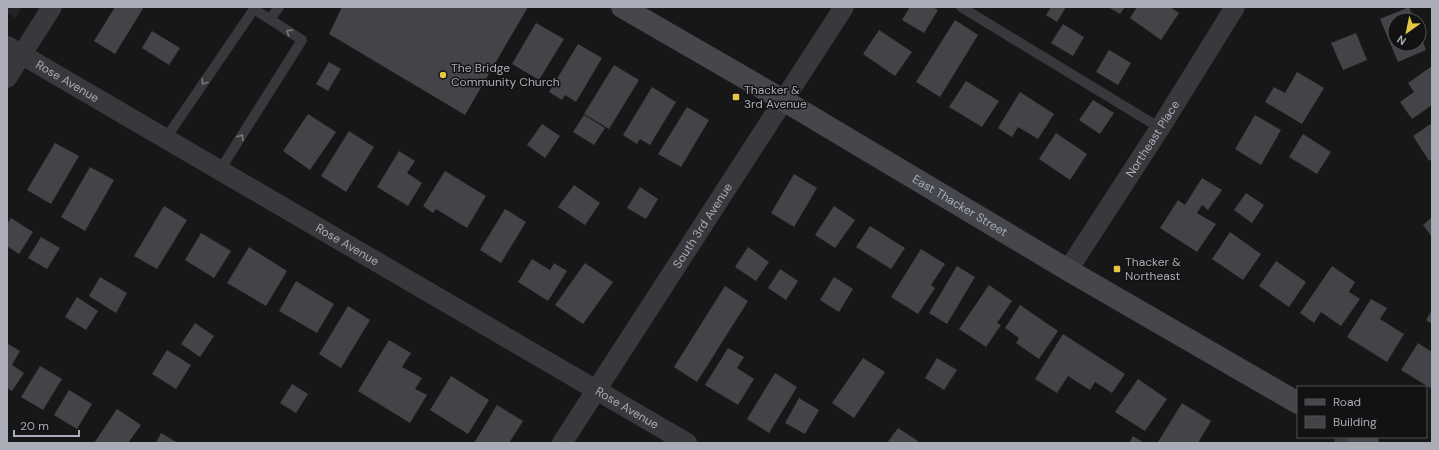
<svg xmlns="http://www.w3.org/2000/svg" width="1439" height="450" font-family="'DM Sans',sans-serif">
  <rect width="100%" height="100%" fill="#171718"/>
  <path fill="#232325" d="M7,7H22L15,18L7,13Z"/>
  <path fill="#444448" d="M115,7H144L115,54L94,41Z
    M342,7H528L465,115L329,34Z
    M910,7H933L938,10L924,33L902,20Z
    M1051,7H1066L1057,22L1046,15Z
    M1108,7H1125L1120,14Z
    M1137,7H1170L1179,13L1161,40L1130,18Z
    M1409,7L1414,20H1395V44H1419V32L1426,50L1398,62L1380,19Z
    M955,20L978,35L940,97L916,82Z
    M536,23L564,39L539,80L512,64Z
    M1063,24L1084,37L1073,56L1051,43Z
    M879,30L912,52L895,76L863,54Z
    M152,31L180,48L169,65L142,48Z
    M1356,33L1367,60L1343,70L1331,43Z
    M578,44L602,58L576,102L565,95L562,100L549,92Z
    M1109,50L1131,63L1118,85L1096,72Z
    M329,62L341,69L328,91L316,84Z
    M614,65L639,80L609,129L584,114Z
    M1432,66V105L1412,119L1400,102L1414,92L1408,83Z
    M1297,72L1324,88L1302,124L1265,102L1274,87L1285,93Z
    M966,81L999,101L982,127L949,107Z
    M652,87L676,102L650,145L640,139L637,144L623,135Z
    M1020,92L1054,114L1038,139L1018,127L1012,137L998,128Z
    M1093,100L1114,113L1100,134L1079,120Z
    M687,107L709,120L681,167L658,154Z
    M308,114L336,132L310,170L283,151Z
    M584,115L605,128L594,145L573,132Z
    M1255,115L1281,130L1261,165L1235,149Z
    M1432,123V159L1429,161L1413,136Z
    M542,124L560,136L545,158L527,145Z
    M349,131L374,147L346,192L321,176Z
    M1056,133L1087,154L1070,180L1039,159Z
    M1303,134L1331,152L1317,174L1289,157Z
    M55,143L79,156L51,204L27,190Z
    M399,151L415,161L407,173L422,183L408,206L377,187Z
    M90,167L114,180L85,231L61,217Z
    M445,171L486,196L467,228L436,209L433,213L423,206Z
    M794,174L817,188L794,227L771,213Z
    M1202,178L1222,190L1208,210L1202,205L1197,213L1216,224L1197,252L1160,228L1178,200L1185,205Z
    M574,185L600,203L585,225L558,207Z
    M640,187L658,199L646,219L627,208Z
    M1246,193L1264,205L1252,223L1234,210Z
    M164,206L187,220L157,269L134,256Z
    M834,206L855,220L835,248L815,235Z
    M505,209L526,222L501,263L480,250Z
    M1432,217V237L1423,225Z
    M11,218L33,232L19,254L7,246V224Z
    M870,226L905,248L891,269L856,247Z
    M1230,232L1261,254L1243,280L1212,259Z
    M201,233L231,251L214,278L185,260Z
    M41,237L60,248L47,269L28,258Z
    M249,247L287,271L266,306L227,283Z
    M748,247L769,262L756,281L735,267Z
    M921,249L945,264L931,285L935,288L918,314L891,297Z
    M532,259L550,270L554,263L567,271L548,301L518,282Z
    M1276,261L1306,282L1289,307L1259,286Z
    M585,263L613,282L583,324L555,305Z
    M957,266L975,277L947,324L929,313Z
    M1332,266L1355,282L1349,292L1360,299L1341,326L1321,312L1314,323L1300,313Z
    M780,269L798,281L786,300L768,288Z
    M100,277L127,293L116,313L89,296Z
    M834,277L853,289L839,312L820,300Z
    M296,281L334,304L317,333L279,311Z
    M989,285L1012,301L997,323L1001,325L986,347L959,329Z
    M725,286L748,301L697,382L674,367Z
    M77,297L98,311L86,330L65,317Z
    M1371,299L1387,308L1380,319L1404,334L1387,362L1347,337Z
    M1020,305L1058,331L1039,359L1016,343L1019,338L1005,328Z
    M348,306L370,320L341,368L319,354Z
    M1432,310V324L1426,320Z
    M195,323L214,336L200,357L181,344Z
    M1063,334L1125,374L1112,393L1095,382L1090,390L1068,376L1057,393L1035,379Z
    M389,340L411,353L402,367L422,378L415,389L427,395L410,423L358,391Z
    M1418,343L1432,352V389L1401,370Z
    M8,344L20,351L12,365L24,373L12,391L7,388Z
    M728,348L744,357L737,368L754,379L738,405L705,385Z
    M167,350L191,365L176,389L152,374Z
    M863,358L885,372L854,418L832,403Z
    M937,358L957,370L944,390L925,378Z
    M40,366L62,379L43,410L21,397Z
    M775,373L797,387L769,433L747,419Z
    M451,376L489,400L468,434L430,410Z
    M1138,379L1167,399L1145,431L1115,412Z
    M292,384L308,394L296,413L280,403Z
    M69,390L92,404L77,429L54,415Z
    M799,398L819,410L805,434L785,423Z
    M1182,403L1211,421L1198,443H1160L1158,442Z
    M497,405L523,421L509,443H474Z
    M117,409L141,425L128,443H94Z
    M898,428L918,441L916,443H887Z
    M161,433L178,443H156Z
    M1133,436L1144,443H1129Z"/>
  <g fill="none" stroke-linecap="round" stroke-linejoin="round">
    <path stroke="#38383d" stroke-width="10" d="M961,7L1160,128
      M270,19L279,7
      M166,138L254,9L302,40L220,170"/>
    <g stroke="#38383d" stroke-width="20">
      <path id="s1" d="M7,46L687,443"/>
      <path d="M7,78L52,7"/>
      <path id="s2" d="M1068,270L1160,128L1235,7"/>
      <path id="s3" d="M562,443L844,7"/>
      <path d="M1344,443L1348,437"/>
    </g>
    <g stroke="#46474d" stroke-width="22">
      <path id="s4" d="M622,7L783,100L1068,270L1298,403"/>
      <path d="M1358,437L1368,443"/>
    </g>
  </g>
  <defs><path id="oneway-chevron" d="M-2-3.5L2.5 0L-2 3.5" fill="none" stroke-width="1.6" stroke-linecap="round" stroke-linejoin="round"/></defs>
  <g stroke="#777880">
    <use href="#oneway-chevron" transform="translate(289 32) rotate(-147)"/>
    <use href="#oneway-chevron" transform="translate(204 82) rotate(124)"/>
    <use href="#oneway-chevron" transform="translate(241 137) rotate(-58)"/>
  </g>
  <g fill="#e4c643" stroke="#121213" stroke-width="1.5">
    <circle cx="443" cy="75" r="4"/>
    <rect x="732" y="93" width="8" height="8" rx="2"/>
    <rect x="1113" y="265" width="8" height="8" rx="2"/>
  </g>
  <g text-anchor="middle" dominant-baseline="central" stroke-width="3" stroke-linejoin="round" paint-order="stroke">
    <g font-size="12" fill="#aaacb7" stroke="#121213" text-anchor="start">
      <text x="451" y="68">The Bridge<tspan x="451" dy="14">Community Church</tspan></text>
      <text x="744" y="90">Thacker &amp;<tspan x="744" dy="14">3rd Avenue</tspan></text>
      <text x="1125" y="262">Thacker &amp;<tspan x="1125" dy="14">Northeast</tspan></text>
    </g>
    <g font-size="12" fill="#aaacb7" stroke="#121213">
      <text stroke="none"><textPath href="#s1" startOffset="70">Rose Avenue</textPath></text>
      <text stroke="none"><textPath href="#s2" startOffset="156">Northeast Place</textPath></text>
      <text stroke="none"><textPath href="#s4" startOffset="392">East Thacker Street</textPath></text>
      <text stroke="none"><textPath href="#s3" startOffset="259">South 3rd Avenue</textPath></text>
      <text stroke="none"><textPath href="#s1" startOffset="394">Rose Avenue</textPath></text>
      <text stroke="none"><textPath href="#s1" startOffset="718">Rose Avenue</textPath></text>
    </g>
  </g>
  <rect width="1439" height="450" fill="none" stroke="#aaacb7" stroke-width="16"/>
  <rect x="1297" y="386" width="130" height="52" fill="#121213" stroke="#4f5055"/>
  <rect x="1305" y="399" width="20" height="6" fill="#46474d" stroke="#4f5055"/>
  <text x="1333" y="406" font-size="12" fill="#aaacb7">Road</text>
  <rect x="1305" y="416" width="20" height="12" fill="#444448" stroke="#4f5055"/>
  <text x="1333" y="426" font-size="12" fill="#aaacb7">Building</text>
  <g transform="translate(1407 32) rotate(213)"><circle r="19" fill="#121213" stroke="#4f5055"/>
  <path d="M0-3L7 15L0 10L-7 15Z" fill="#e4c643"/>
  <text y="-6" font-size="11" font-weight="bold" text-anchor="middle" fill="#aaacb7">N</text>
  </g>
  <path d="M14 430v6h65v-6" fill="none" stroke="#aaacb7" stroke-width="2"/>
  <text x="20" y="430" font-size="12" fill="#aaacb7" stroke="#121213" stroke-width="3" paint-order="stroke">20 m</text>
</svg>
